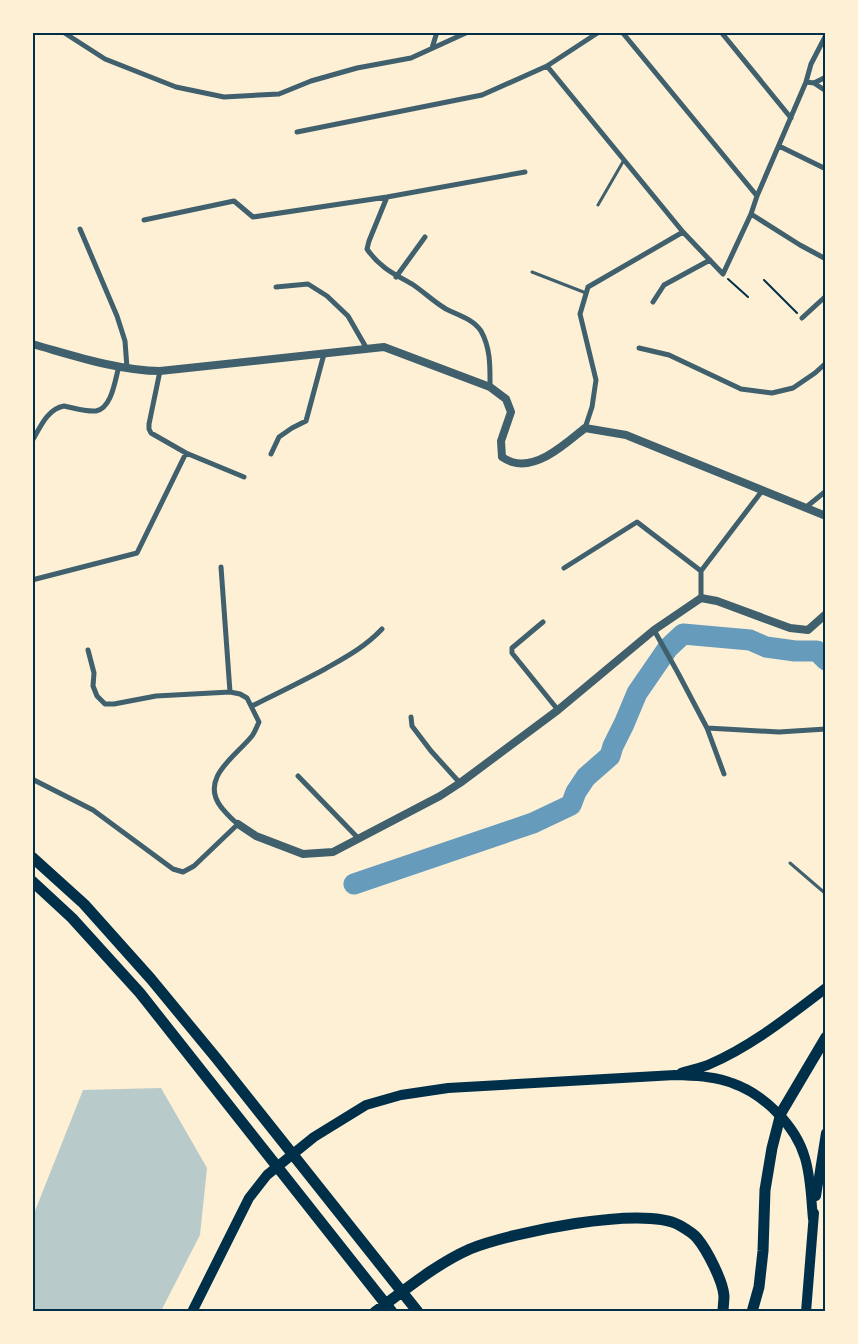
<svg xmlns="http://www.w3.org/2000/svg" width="858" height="1344" font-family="'Nunito Sans',sans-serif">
  <rect width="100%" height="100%" fill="#fdf0d5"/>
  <path fill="#b9caca" d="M161,1088L207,1168L200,1235L161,1311H33V1216L83,1090Z"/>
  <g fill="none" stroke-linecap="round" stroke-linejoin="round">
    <path stroke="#669bbc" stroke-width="21" d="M354,884L533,823L571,805L576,792L586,777L610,756L613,746L624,724L637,693L668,648L683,634L750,640L766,647L795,651H817L826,660"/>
    <path stroke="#003049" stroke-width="2" d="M728,279L748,297
      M764,280L797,313"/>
    <path stroke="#3f606c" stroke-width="3" d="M598,205L624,160
      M532,272L586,293
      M790,863L826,894"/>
    <path stroke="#3f606c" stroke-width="5" d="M63,32L105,59L176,87L224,97L279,94L311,81L357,68L411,58L468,32
      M622,32L757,196
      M721,32L791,118
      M432,48L437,32
      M547,66L683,232L723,274L751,214L757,196L806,82L811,64L826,35
      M806,82L814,83L826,77
      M814,83L826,91
      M297,132L482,95L547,66L599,32
      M779,146L826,169
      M387,197L369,241L367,249C379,267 394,274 412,284C424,292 434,302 446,309C458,315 473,319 481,331C491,349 490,368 490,387
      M751,214L800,245L826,259
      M144,220L234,201L253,217L387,197L525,172
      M80,229L117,316L125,341L127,368
      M396,277L425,237
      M276,287L308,284L327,296L348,316L367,349
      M653,302L664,285L710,260
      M802,318L826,296
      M639,348L669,355L741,389L772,393L793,388L815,373L826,363
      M160,371L149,424V429L151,433L186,453L244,477
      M585,428L592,407L596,380L580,314L588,287L683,232
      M32,441C40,428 47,409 64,406C74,408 86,412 96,411C112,408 115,380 119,366
      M271,454L279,437L292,428L306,421L324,354
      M805,508L826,491
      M221,567L230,692
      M564,568L637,522L701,571V598
      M701,571L762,491
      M32,580L137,553L186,453
      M543,622L512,648V653L558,710
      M654,630L678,673L707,728L724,774
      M252,706C276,694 301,682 325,669C346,657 365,647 382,629
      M411,717L412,726L431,751L460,783
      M707,728L779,732L826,729
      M298,776L358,838
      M32,779L93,810L173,869L183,872L194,866L238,824C231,819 227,814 221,807C199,778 236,756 252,736C255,732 257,726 259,722L247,698L240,694L230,692L156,696L114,704H105L97,696L93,686L94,673L88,650"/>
    <path stroke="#3f606c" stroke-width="8" d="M32,344C72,355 119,371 160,371L384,347L490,387L506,399L511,412L501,441L502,457C505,459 509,461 512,462C538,470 566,443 585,428L626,435L826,516
      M238,824L256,836L303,854L333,852L440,796L460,783L558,710L654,630L701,598L717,601L790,628L808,630L826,614"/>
    <path stroke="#003049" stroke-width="10" d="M681,1073C690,1070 701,1068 710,1064C752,1046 789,1016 826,988
      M816,1196L826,1133
      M192,1312L249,1198L267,1175L314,1137L366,1105L401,1095L448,1088L675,1075C694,1076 715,1076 732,1083C764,1094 796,1126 805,1158C811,1178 811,1199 813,1219
      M806,1312L814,1213"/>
    <path stroke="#003049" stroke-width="11" d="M32,857L84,904L151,979L217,1059L418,1312
      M32,881L72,918L140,993L392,1312
      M375,1312C405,1290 436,1264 470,1249C509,1233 642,1205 679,1225C684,1228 693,1233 697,1238C707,1250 723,1281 724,1296C724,1301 723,1307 723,1312
      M752,1312L759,1287L763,1251L765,1190L772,1148L781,1113L826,1037"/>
  </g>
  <rect width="858" height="1344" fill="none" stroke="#fdf0d5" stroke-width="68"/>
  <rect x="34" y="34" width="790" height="1276" fill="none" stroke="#003049" stroke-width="2"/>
</svg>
